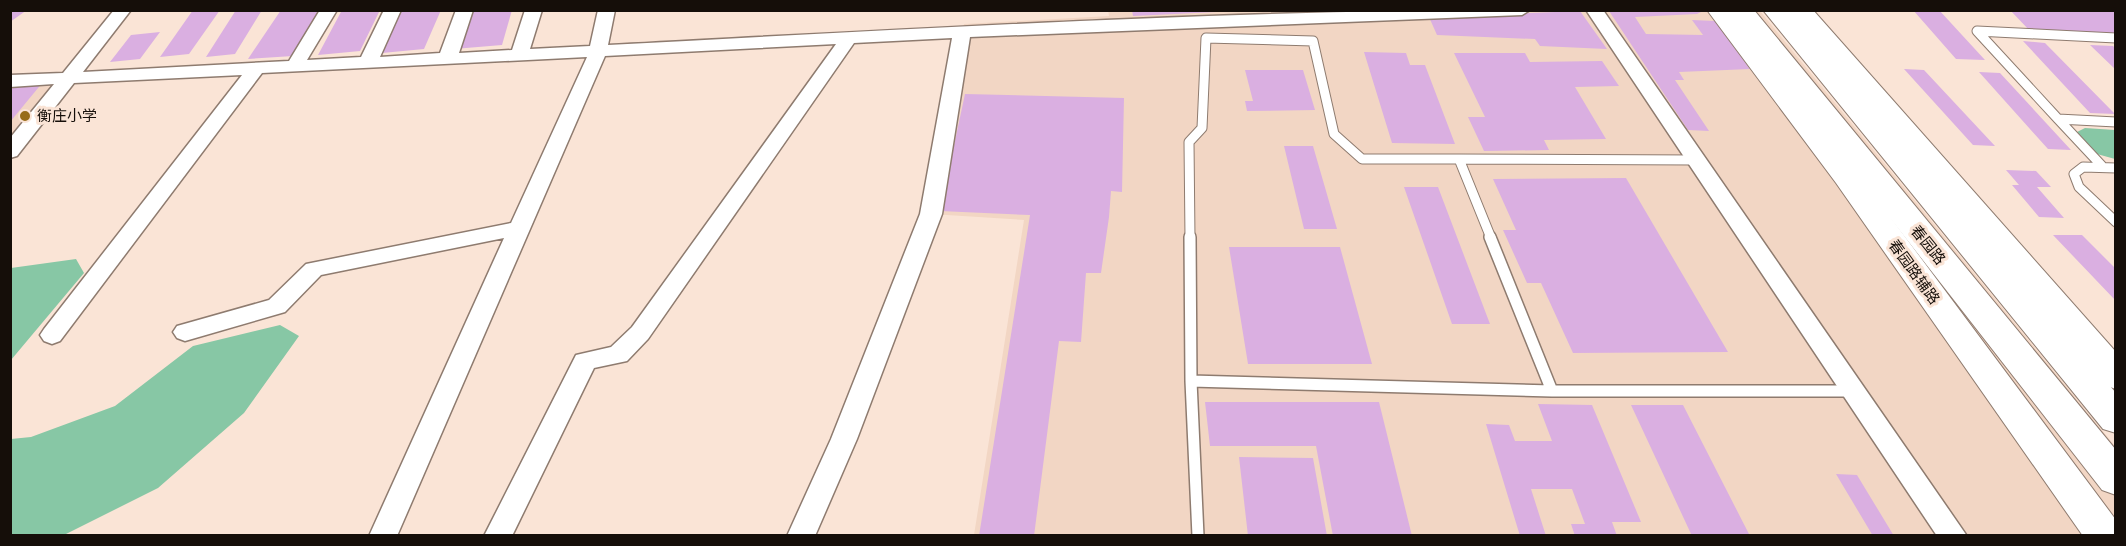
<svg xmlns="http://www.w3.org/2000/svg" width="2126" height="546" font-family="Figtree,'Noto Sans SC',sans-serif">
  <rect width="100%" height="100%" fill="#fae4d6"/>
  <path fill="#f2d6c4" d="M1108,10L1760,11L2115,446V535H974L1024,220L931,214L964,24L1109,16Z
    M70,78L11,152V81Z"/>
  <path fill="#87c7a5" d="M2085,128L2115,130V159L2097,154L2077,132Z
    M76,259L84,273L11,360V268Z
    M280,325L299,336L244,413L158,488L64,535H11V439L31,437L115,406L193,346Z"/>
  <path fill="#daafe1" d="M10,10H27L10,22Z
    M193,10H220L189,54L160,57Z
    M236,10H262L235,54L206,57Z
    M281,10H321L293,56L248,59Z
    M342,10H380L360,51L318,55Z
    M402,10H441L424,49L382,53Z
    M468,10H512L502,45L454,49Z
    M1132,10H1216V12L1133,16Z
    M1705,10L1697,14L1635,17L1646,34L1703,35L1692,20L1715,21L1750,69L1679,72L1684,80H1675L1709,131L1688,130L1609,11Z
    M1913,10H1939L1985,60L1956,59Z
    M2010,10H2116V36L2030,31Z
    M1580,11L1607,49L1540,46L1535,39L1437,35L1429,17Z
    M160,32L140,59L110,62L131,35Z
    M2023,41L2045,43L2115,114L2090,113Z
    M2090,45L2113,46L2116,49V70Z
    M1364,52L1406,53L1410,65H1425L1455,144L1392,143Z
    M1454,53H1525L1530,62L1602,61L1619,86L1575,87L1606,139L1544,140L1549,150L1484,151L1468,117H1485Z
    M1904,69L1924,70L1995,146L1973,145Z
    M1245,70H1303L1315,110L1247,111L1245,101H1253Z
    M1979,72L2000,73L2071,150L2048,149Z
    M43,82L10,122V91L16,85Z
    M965,94L1124,98L1122,192L1111,191L1109,217L1101,273H1086L1081,342L1059,341L1034,536H979L1030,215L940,211Z
    M1284,146H1313L1337,229H1304Z
    M2006,170L2036,171L2051,187H2037L2064,218L2039,217L2012,185H2019Z
    M1626,178L1728,352L1573,353L1541,283H1527L1503,230H1516L1493,179Z
    M1404,187H1438L1490,324H1452Z
    M2053,235H2082L2116,269V301Z
    M1229,247H1340L1372,364H1248Z
    M1205,402H1379L1412,536H1333L1316,446H1210Z
    M1538,404L1592,405L1641,522H1612L1617,536H1575L1571,524H1585L1572,489H1531L1546,536H1520L1486,424L1509,425L1515,441H1552Z
    M1631,405H1683L1750,536H1692Z
    M1239,457L1313,458L1327,536H1248Z
    M1836,474L1857,475L1894,536H1873Z"/>
  <g fill="none" stroke-linecap="round" stroke-linejoin="round">
    <defs>
      <path id="lane-far1" d="M2116,38L1977,31L2058,119L2116,122
        M2058,119L2102,166
        M1459,159L1697,160
        M2116,168L2083,167L2074,174L2079,187L2116,222
        M1190,238L1189,142L1202,128L1206,38L1313,41L1334,134L1362,159H1459L1491,238"/>
      <path id="lane" d="M1190,237L1191,381L1198,536
        M1490,237L1552,391
        M1191,381L1552,391H1854"/>
      <path id="street" d="M114,10H131L83,72L289,61L320,10H337L307,60L361,57L384,10H401L380,57L440,53L456,10H473L459,53L512,50L525,10H542L530,49L590,46L598,10H615L608,45C915,29 1223,10 1530,10L1522,15L970,37L942,214L857,439L815,536H787L831,439L920,214L952,38L854,43L648,339L627,361L594,368L512,536H484L576,355L611,347L632,327L836,44L605,56L397,536H369L504,238L321,275L285,312L185,341L177,338L173,332L177,326L269,300L306,264L511,223L587,57L262,73L60,341L52,344L44,341L40,335L44,329L242,75L74,83L17,156L10,158V138L54,84L10,87V75L63,73Z
        M1586,10H1603L1967,536H1937Z"/>
      <path id="secondary" d="M1707,10H1732L1856,171L2116,520V536H2083L1836,183Z
        M1788,10H1813L2116,352V389L2104,385Z"/>
      <path id="primary" d="M1728,10H1754L2116,450V495L2102,490Z
        M1763,10H1789L2116,393V433L2103,429Z"/>
    </defs>
    <use href="#lane-far1" stroke="#8e7b6f" stroke-width="11"/>
    <use href="#lane" stroke="#8e7b6f" stroke-width="14"/>
    <use href="#street" stroke="#8e7b6f" stroke-width="3"/>
    <use href="#secondary" stroke="#8e7b6f" stroke-width="2"/>
    <use href="#primary" stroke="#8e7b6f" stroke-width="2"/>
    <use href="#lane-far1" stroke="#fff" stroke-width="9"/>
    <use href="#lane" stroke="#fff" stroke-width="11"/>
    <use href="#street" fill="#fff" fill-rule="evenodd"/>
    <use href="#secondary" fill="#fff" fill-rule="evenodd"/>
    <use href="#primary" fill="#fff" fill-rule="evenodd"/>
  </g>
  <circle fill="#976c18" stroke="#fae4d6" stroke-width="2" cx="25" cy="116" r="6"/>
  <g text-anchor="middle" dominant-baseline="central" stroke-width="6" stroke-linejoin="round" paint-order="stroke">
    <g font-size="15" fill="#150e09" stroke="#fae4d6" text-anchor="start">
      <text x="37" y="116">衡庄小学</text>
    </g>
    <g font-size="15" fill="#150e09" stroke="#fae4d6">
      <text transform="translate(1928 245) rotate(51)">春园路</text>
      <text transform="translate(1914 272) rotate(54)">春园路辅路</text>
    </g>
  </g>
  <rect width="2126" height="546" fill="none" stroke="#150e09" stroke-width="24"/>
</svg>
